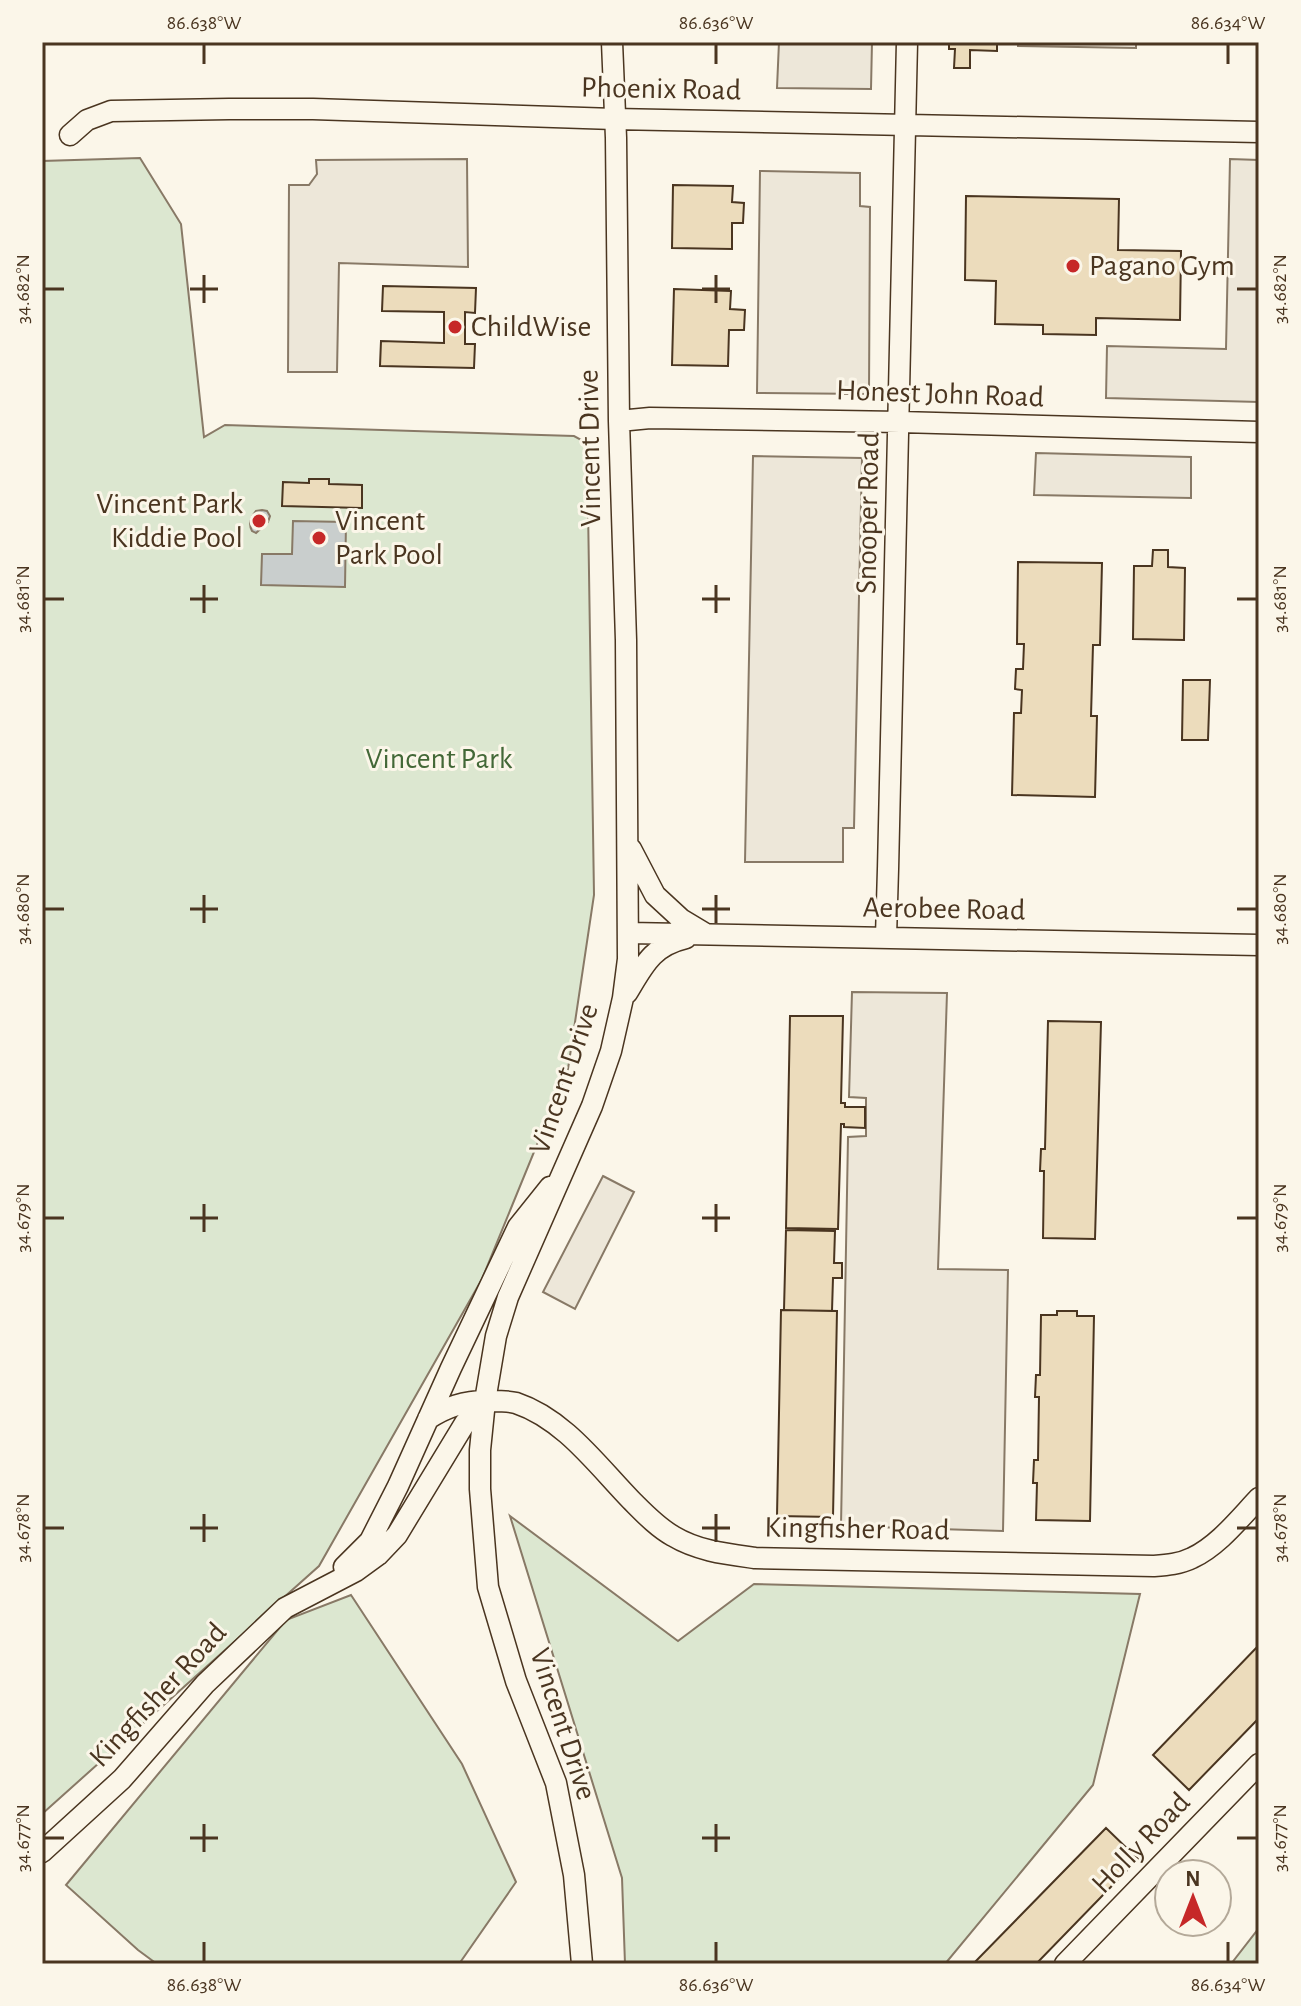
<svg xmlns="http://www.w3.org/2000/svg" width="1301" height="2006" font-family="'Alegreya Sans',sans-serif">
  <rect width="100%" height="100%" fill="#fbf6e9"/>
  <path fill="#dce7d0" stroke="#887966" stroke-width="2" d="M140,158L181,224L204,437L225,425L574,436L587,443L594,895L568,1069L482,1279L319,1566L42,1814V161Z
    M510,1516L678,1641L754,1584L1140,1594L1093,1785L945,1964H625L622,1878Z
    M351,1595L462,1764L516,1882L459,1964H157L138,1950L66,1885L286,1620Z
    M1259,1928V1964H1231Z"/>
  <path fill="#ede7d9" stroke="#887966" stroke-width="2" d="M779,42H872L871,89L777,88Z
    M1018,42H1136V48L1018,46Z
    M467,159L468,267L339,263L337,372H288L289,185H309L317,174L316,160Z
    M1230,159L1259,160V402L1106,398L1107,346L1226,349Z
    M760,171L860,173V206L870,207L869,394L757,393Z
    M1036,453L1191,457V498L1034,495Z
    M753,456L862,458L854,828H843V862H745Z
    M852,992L947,993L938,1269L1008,1270L1003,1531L841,1526L848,1137L866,1136V1098L849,1097Z
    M603,1176L634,1192L575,1309L543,1292Z"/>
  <path fill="#c9cecd" stroke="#887966" stroke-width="2" d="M262,510L267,511L270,516L268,522L256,533L252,531C248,524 251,517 256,511Z
    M293,521L346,522L345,587L261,585L262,554H292Z"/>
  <path fill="#ecdcbc" stroke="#4a3520" stroke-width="2" d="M949,42H997V51L970,50V68H954L955,49H949Z
    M673,185L733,186L732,202L744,203L743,223H732V249L672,248Z
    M966,196L1119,199L1118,250L1181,251L1180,320L1096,318V335L1043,334V325L995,324L996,281L965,280Z
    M383,286L476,288L475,313L465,312V344H475L474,368L380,366L381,341L444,343V312L382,311Z
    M674,289L731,291L730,309L745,310L744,330H729L728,366L672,365Z
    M309,479H329V484L362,485V508L282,506L283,482L309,483Z
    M1153,550H1168V567L1185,568L1184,640L1133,639L1134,566H1152Z
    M1018,562L1102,563L1100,645H1093L1091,716H1097L1095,797L1012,795L1014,713H1021L1022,690L1015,689L1016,669H1023L1024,644H1017Z
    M1183,680H1210L1208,740H1182Z
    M790,1016H843L841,1103H845V1107H865V1128L844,1127V1124H841L838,1229L786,1228Z
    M1048,1021L1101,1022L1095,1239L1043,1238L1044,1171H1040L1041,1149H1045Z
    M786,1230L835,1231L834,1263H842V1278H833L832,1311L784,1310Z
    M781,1310L837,1311L833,1517L777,1516Z
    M1057,1311H1077V1316H1094L1090,1521L1036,1520L1037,1483H1033L1034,1460H1038L1039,1397H1035L1036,1375H1040L1041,1315H1057Z
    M1259,1645V1718L1189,1790L1153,1755Z
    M1106,1828L1138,1859L1036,1964H973Z"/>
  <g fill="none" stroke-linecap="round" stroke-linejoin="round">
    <defs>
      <path id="minor" d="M70,135L87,120L111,111L229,109H313L614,119L1259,132
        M619,421L650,418L900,422L1259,432
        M631,849L655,895L681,919L706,934
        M629,933L1259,945
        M886,937C895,639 901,341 907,42
        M627,993C644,965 652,946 686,938
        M428,1419C447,1406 468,1400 491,1401C499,1401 508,1401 516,1403C564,1419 597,1465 631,1500C644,1513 657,1527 673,1536C698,1551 726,1554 755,1558L1154,1566C1167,1565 1180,1564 1192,1558C1218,1546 1239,1519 1259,1498
        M344,1567L370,1541L398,1486L451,1368L518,1227L550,1187
        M42,1852L122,1779L205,1684L285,1608L356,1571L378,1555L397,1535L465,1423L485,1401
        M582,1964L574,1875L556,1783L516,1681L488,1587L480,1489V1450L485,1401L496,1336L508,1297L592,1106L611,1051L623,998L628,959L626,640L619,421L616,138L612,42
        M1065,1964L1259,1764"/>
    </defs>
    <use href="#minor" stroke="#4a3520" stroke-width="23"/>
    <use href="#minor" stroke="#fbf6e9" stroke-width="20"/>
  </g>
  <path fill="none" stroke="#4a3520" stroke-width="3" d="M204,44V64M716,44V64M1228,44V64M204,275V303M716,275V303M44,289H64M190,289H218M702,289H730M1237,289H1257M204,585V613M716,585V613M44,599H64M190,599H218M702,599H730M1237,599H1257M204,895V923M716,895V923M44,909H64M190,909H218M702,909H730M1237,909H1257M204,1204V1232M716,1204V1232M44,1218H64M190,1218H218M702,1218H730M1237,1218H1257M204,1514V1542M716,1514V1542M44,1528H64M190,1528H218M702,1528H730M1237,1528H1257M204,1824V1852M716,1824V1852M44,1838H64M190,1838H218M702,1838H730M1237,1838H1257M204,1942V1962M716,1942V1962M1228,1942V1962"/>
  <g fill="#c62828" stroke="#fbf6e9" stroke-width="3">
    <circle cx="1073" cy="266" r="8"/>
    <circle cx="455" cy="327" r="8"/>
    <circle cx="259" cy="521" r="8"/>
    <circle cx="319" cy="538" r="8"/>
  </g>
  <g text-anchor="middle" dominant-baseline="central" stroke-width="6" stroke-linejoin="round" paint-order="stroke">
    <g font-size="30" fill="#4a3520" stroke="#fbf6e9">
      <text transform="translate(661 89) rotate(1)">Phoenix Road</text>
      <text transform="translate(940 394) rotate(2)">Honest John Road</text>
      <text transform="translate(590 448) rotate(-91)">Vincent Drive</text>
      <text transform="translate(868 513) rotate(-89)">Snooper Road</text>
      <text transform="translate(944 909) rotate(1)">Aerobee Road</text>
      <text transform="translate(564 1079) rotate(-71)">Vincent Drive</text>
      <text transform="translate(857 1529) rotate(1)">Kingfisher Road</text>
      <text transform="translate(158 1695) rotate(-47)">Kingfisher Road</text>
      <text transform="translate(563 1724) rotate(72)">Vincent Drive</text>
      <text transform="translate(1141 1843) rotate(-46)">Holly Road</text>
    </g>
    <g font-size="30" fill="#4a3520" stroke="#fbf6e9" text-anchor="start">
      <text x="1089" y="266">Pagano Gym</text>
      <text x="471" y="327">ChildWise</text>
      <text x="243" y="504" text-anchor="end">Vincent Park<tspan x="243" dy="34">Kiddie Pool</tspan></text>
      <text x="335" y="521">Vincent<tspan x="335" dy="34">Park Pool</tspan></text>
    </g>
    <g font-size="30" fill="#436837" stroke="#fbf6e9">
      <text x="439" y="759">Vincent Park</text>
    </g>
  </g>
  <rect width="1301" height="2006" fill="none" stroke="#fbf6e9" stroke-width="88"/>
  <g transform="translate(1193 1898)"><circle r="38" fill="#fbf6e9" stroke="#b4a999" stroke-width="2"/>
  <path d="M0-6L14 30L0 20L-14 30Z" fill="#c62828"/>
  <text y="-12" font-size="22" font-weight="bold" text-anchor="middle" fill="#4a3520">N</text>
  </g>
  <rect x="44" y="44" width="1213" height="1918" fill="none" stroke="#4a3520" stroke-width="3"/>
  <g font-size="20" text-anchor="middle" fill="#4a3520">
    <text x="204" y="29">86.638°W</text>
    <text x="716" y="29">86.636°W</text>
    <text x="1228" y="29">86.634°W</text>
    <text transform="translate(22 289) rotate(-90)" y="7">34.682°N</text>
    <text transform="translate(1279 289) rotate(-90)" y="7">34.682°N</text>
    <text transform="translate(22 599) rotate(-90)" y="7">34.681°N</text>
    <text transform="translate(1279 599) rotate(-90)" y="7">34.681°N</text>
    <text transform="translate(22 909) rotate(-90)" y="7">34.680°N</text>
    <text transform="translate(1279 909) rotate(-90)" y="7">34.680°N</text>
    <text transform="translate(22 1218) rotate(-90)" y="7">34.679°N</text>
    <text transform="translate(1279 1218) rotate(-90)" y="7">34.679°N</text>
    <text transform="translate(22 1528) rotate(-90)" y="7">34.678°N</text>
    <text transform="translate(1279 1528) rotate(-90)" y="7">34.678°N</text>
    <text transform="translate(22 1838) rotate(-90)" y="7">34.677°N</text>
    <text transform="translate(1279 1838) rotate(-90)" y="7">34.677°N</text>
    <text x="204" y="1991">86.638°W</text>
    <text x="716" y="1991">86.636°W</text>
    <text x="1228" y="1991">86.634°W</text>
  </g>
</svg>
